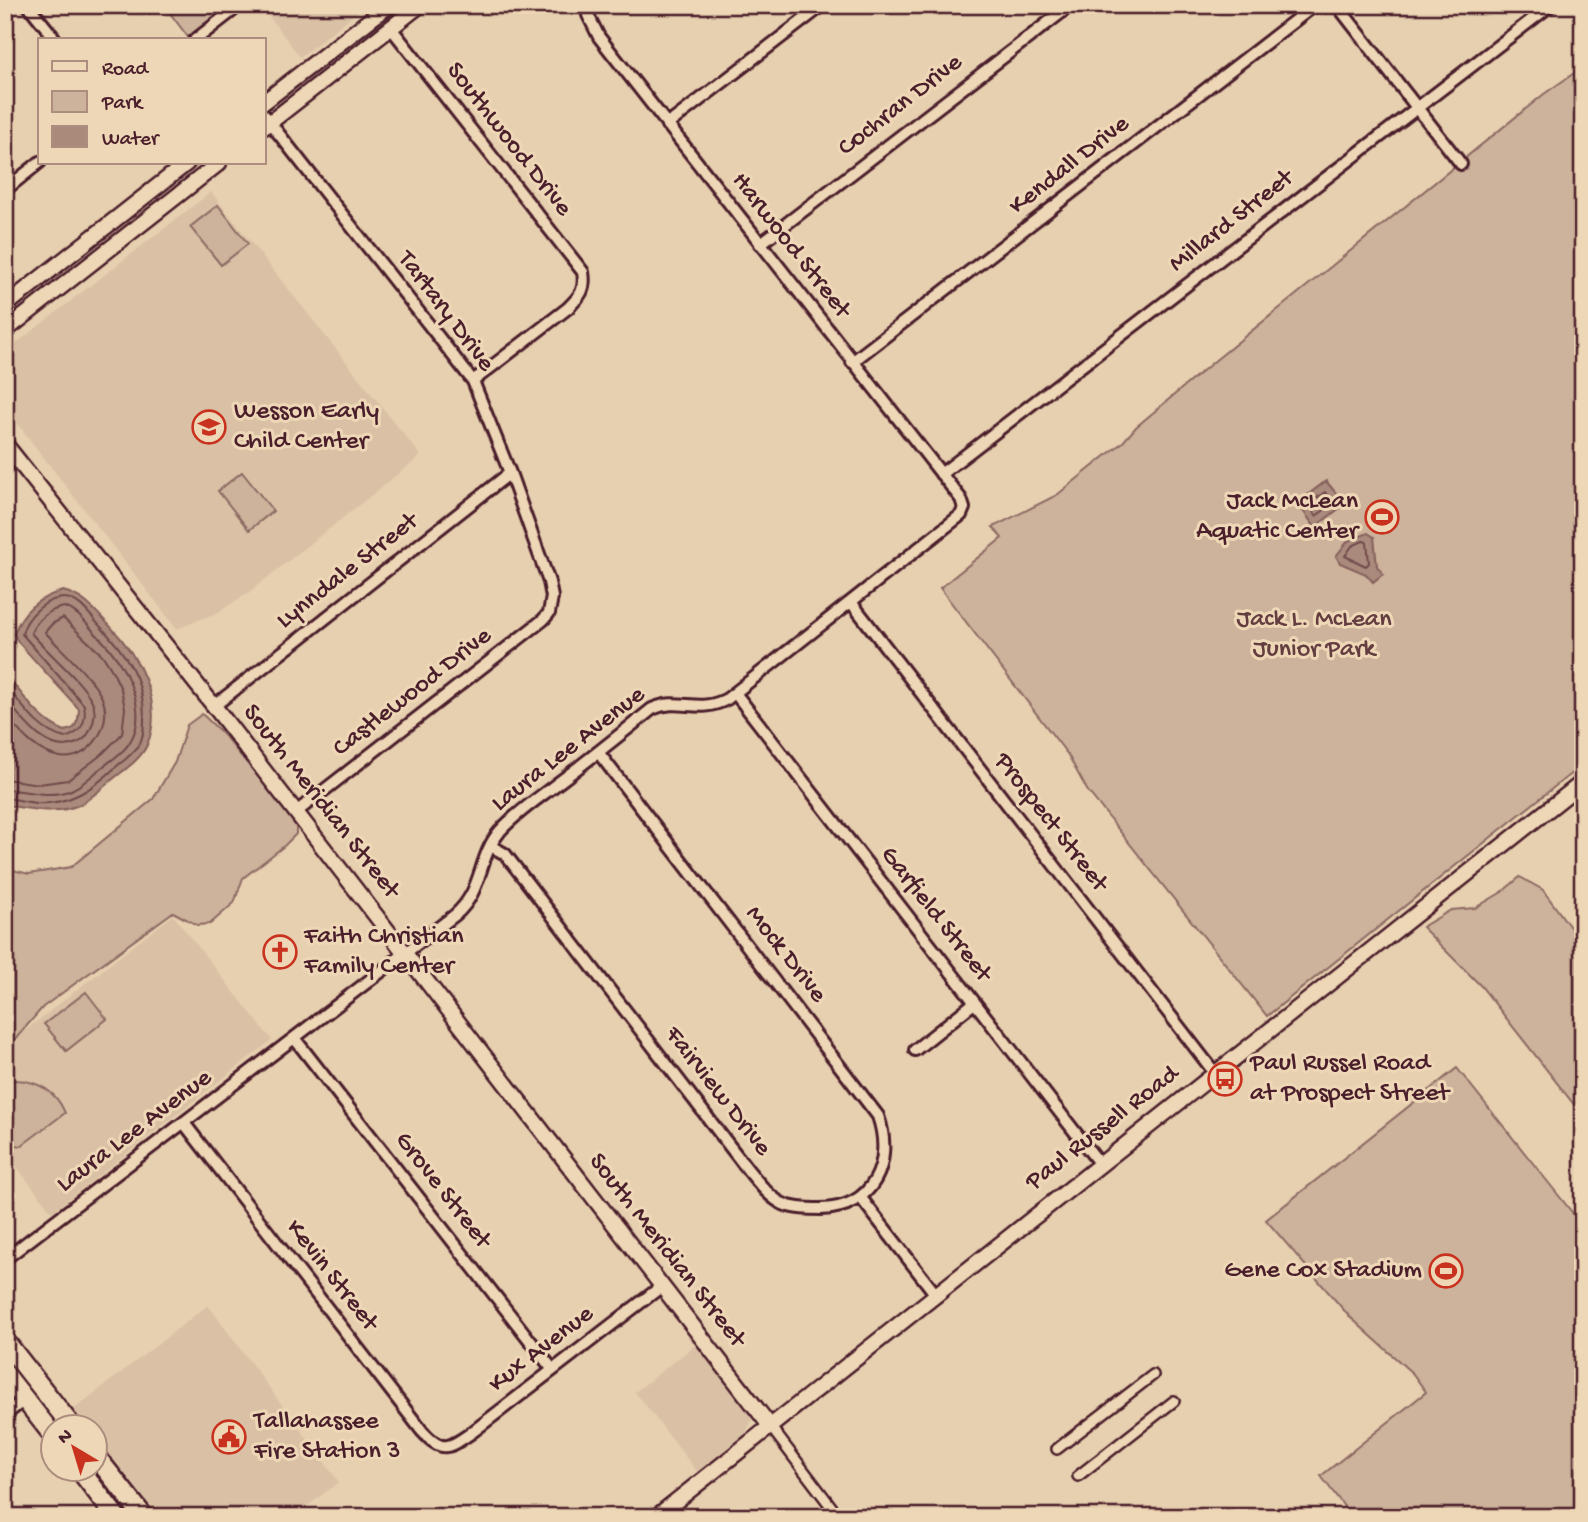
<svg xmlns="http://www.w3.org/2000/svg" width="1588" height="1522" font-family="'Gochi Hand',sans-serif">
  <rect width="100%" height="100%" fill="#e7d0b0"/>
  <filter id="ink" filterUnits="userSpaceOnUse"><feTurbulence type="fractalNoise" baseFrequency=".0143" numOctaves="2"/><feDisplacementMap in="SourceGraphic" scale="14" xChannelSelector="R" yChannelSelector="G"/><feConvolveMatrix kernelMatrix="1 2 1 2 8 2 1 2 1" color-interpolation-filters="sRGB"/></filter>
  <g filter="url(#ink)">
    <path fill="#dac1a5" d="M260,5H366L300,57Z
      M211,192L421,456L248,593L219,612L177,629L5,408V352Z
      M173,915L272,1040L52,1212L5,1152V1046Z
      M208,1305L339,1482L293,1517H157L95,1437L94,1428L87,1427L73,1410Z
      M699,1342L748,1407L752,1420L745,1435L698,1473L635,1392Z"/>
    <path fill="#cdb39b" stroke="#8c6963" stroke-width="2" d="M164,5H229L188,37Z
      M1583,67V764L1267,1016L1087,790L1068,755L940,588L1002,538L993,527L1057,495L1123,442L1136,427L1212,363L1544,94Z
      M218,205L248,244L221,265L190,227Z
      M242,472L273,511L249,530L218,491Z
      M202,714L221,732L296,821V834L284,846L243,878L234,903L210,924L197,925L173,912L43,1007L5,1051V868L29,874L71,867L153,799L175,762L187,725Z
      M1520,877L1543,890L1583,945V1116L1481,986L1422,927L1451,910L1475,908L1502,892Z
      M86,992L107,1019L66,1051L44,1024Z
      M1457,1068L1583,1226V1517H1352L1321,1476L1426,1392L1413,1374L1349,1316L1266,1220Z
      M15,1080C39,1081 56,1091 65,1113L21,1146L11,1144L5,1138V1083Z"/>
    <path fill="#aa8a7b" stroke="#845f5b" stroke-width="2" d="M1326,481L1345,504L1315,527L1297,503Z
      M1368,533L1374,537L1377,566L1383,574L1373,582L1366,574L1340,563L1336,556L1348,541Z
      M63,591C84,596 94,610 109,625C138,655 165,703 147,745C141,759 124,770 113,779C103,787 91,799 79,805C56,815 29,809 5,805V673C23,695 39,721 65,731L74,728L78,719L79,709L18,642L14,634C22,610 39,597 63,591Z"/>
    <g fill="none" stroke-linecap="round" stroke-linejoin="round">
      <path stroke="#704a4b" stroke-width="2" d="M1325,492L1333,504L1316,516L1308,504Z
        M1363,541L1367,542L1369,563L1366,566L1345,556L1352,546Z
        M5,684C22,705 38,732 65,738C82,733 87,722 84,705L22,634C26,617 46,597 65,598C79,599 89,614 98,624C124,651 144,678 144,717C144,726 144,735 140,743C135,752 125,760 117,766C94,788 70,805 37,803C26,802 16,799 5,798
        M5,698C22,718 47,757 77,743C85,740 88,735 91,728C95,720 96,709 92,701C82,681 47,652 31,633C37,619 49,610 64,607C79,611 89,628 100,638C122,660 150,708 131,740C125,752 110,761 100,769C91,777 80,787 69,791C47,798 27,791 5,789
        M5,715C20,732 36,753 60,757C90,762 114,724 102,698C93,678 61,650 45,632L52,624L63,618L103,656L113,672L121,689L125,708L122,734L101,755L68,780L39,784L5,779"/>
      <defs>
        <path id="pedestrian" d="M770,1426L839,1517
          M1057,1449L1153,1375
          M1078,1476L1174,1401"/>
        <path id="minor" d="M28,5L56,40
          M1337,5L1461,164
          M391,28L583,272C586,290 580,296 568,308L473,381
          M195,40L240,5
          M264,115L473,381L510,473L549,582L552,597L549,613L543,620L295,813
          M667,125L823,5
          M5,190L40,162
          M760,244L1071,5
          M852,362L1315,5
          M941,474L1551,5
          M851,602L1214,1072
          M735,693L1099,1163
          M214,706L510,473
          M491,846L505,854L748,1170C758,1182 769,1197 783,1204C794,1209 809,1209 821,1209C874,1208 894,1162 878,1116L598,752
          M295,1039L553,1370
          M915,1050L974,1003
          M184,1123L422,1431C442,1453 448,1449 471,1433L662,1286
          M861,1198L937,1296
          M5,1259L455,915C484,890 477,858 500,831C517,812 539,798 558,783C590,759 621,734 652,709C681,696 697,715 727,699L961,515L964,508L961,499L599,37L588,15L590,5
          M5,1415L25,1399"/>
        <path id="tertiary" d="M264,102L389,5
          M264,127L420,5
          M5,306L187,163
          M5,331L219,163
          M5,444L214,706L770,1426
          M656,1517L1583,782"/>
        <path id="primary" d="M5,1341L73,1428
          M5,1374L52,1434
          M94,1454L144,1517
          M80,1470L116,1517"/>
      </defs>
      <use href="#pedestrian" stroke="#4a1f2b" stroke-width="14"/>
      <use href="#minor" stroke="#4a1f2b" stroke-width="16"/>
      <use href="#tertiary" stroke="#4a1f2b" stroke-width="19"/>
      <use href="#primary" stroke="#4a1f2b" stroke-width="23"/>
      <use href="#pedestrian" stroke="#eed7b6" stroke-width="9"/>
      <use href="#minor" stroke="#eed7b6" stroke-width="10"/>
      <use href="#tertiary" stroke="#eed7b6" stroke-width="14"/>
      <use href="#primary" stroke="#eed7b6" stroke-width="18"/>
    </g>
  </g>
  <defs>
    <symbol id="school-ring" viewBox="-11 -11 22 22"><circle r="9.5" fill="#eed7b6" stroke="#c8321e" stroke-width="1.5"/><path d="M0-5L7-2L0 1L-7-2ZM-4 1L0 2.5L4 1V4Q0 6-4 4Z" fill="#c8321e"/></symbol>
    <symbol id="stadium-ring" viewBox="-11 -11 22 22"><circle r="9.5" fill="#eed7b6" stroke="#c8321e" stroke-width="1.5"/><path d="M0-5a6.5 5 0 1 0 0 10a6.5 5 0 1 0 0-10ZM-3.5-1.8h7v3.6h-7Z" fill="#c8321e"/></symbol>
    <symbol id="church-ring" viewBox="-11 -11 22 22"><circle r="9.5" fill="#eed7b6" stroke="#c8321e" stroke-width="1.5"/><path d="M-1.2-6h2.4v3.5h3.3v2.4h-3.3V6h-2.4V-.1h-3.3v-2.4h3.3Z" fill="#c8321e"/></symbol>
    <symbol id="bus-ring" viewBox="-11 -11 22 22"><circle r="9.5" fill="#eed7b6" stroke="#c8321e" stroke-width="1.5"/><path d="M-5-6H5V4H4V6H2V4H-2V6H-4V4H-5ZM-3.5-4V0h7V-4ZM-3.5 1.2v1.5H-2V1.2ZM2 1.2v1.5H3.5V1.2Z" fill="#c8321e"/></symbol>
    <symbol id="civic-ring" viewBox="-11 -11 22 22"><circle r="9.5" fill="#eed7b6" stroke="#c8321e" stroke-width="1.5"/><path d="M-.6-6.5H3V-4.5H.6V-3L4-1V1h2V6H-6V1h2V-1L-.6-3ZM-1.2 2.5V6h2.4V2.5Z" fill="#c8321e"/></symbol>
  </defs>
  <g fill-rule="evenodd">
    <use href="#school-ring" x="190" y="408" width="38" height="38"/>
    <use href="#stadium-ring" x="1363" y="498" width="38" height="38"/>
    <use href="#church-ring" x="261" y="933" width="38" height="38"/>
    <use href="#bus-ring" x="1206" y="1060" width="38" height="38"/>
    <use href="#stadium-ring" x="1427" y="1252" width="38" height="38"/>
    <use href="#civic-ring" x="210" y="1418" width="38" height="38"/>
  </g>
  <g text-anchor="middle" dominant-baseline="central" stroke-width="6" stroke-linejoin="round" paint-order="stroke">
    <g font-size="26" fill="#4a1f2b" stroke="#eed7b6">
      <text transform="translate(901 106) rotate(-38)">Cochran Drive</text>
      <text transform="translate(508 140) rotate(52)">Southwood Drive</text>
      <text transform="translate(1070 166) rotate(-38)">Kendall Drive</text>
      <text transform="translate(1232 222) rotate(-38)">Millard Street</text>
      <text transform="translate(790 246) rotate(52)">Harwood Street</text>
      <text transform="translate(445 312) rotate(53)">Tartary Drive</text>
      <text transform="translate(348 572) rotate(-38)">Lynndale Street</text>
      <text transform="translate(413 693) rotate(-38)">Castlewood Drive</text>
      <text transform="translate(569 750) rotate(-38)">Laura Lee Avenue</text>
      <text transform="translate(320 802) rotate(52)">South Meridian Street</text>
      <text transform="translate(1050 823) rotate(52)">Prospect Street</text>
      <text transform="translate(935 915) rotate(52)">Garfield Street</text>
      <text transform="translate(785 955) rotate(52)">Mock Drive</text>
      <text transform="translate(717 1092) rotate(52)">Fairview Drive</text>
      <text transform="translate(1103 1129) rotate(-38)">Paul Russell Road</text>
      <text transform="translate(135 1132) rotate(-37)">Laura Lee Avenue</text>
      <text transform="translate(442 1191) rotate(52)">Grove Street</text>
      <text transform="translate(666 1251) rotate(52)">South Meridian Street</text>
      <text transform="translate(331 1276) rotate(52)">Kevin Street</text>
      <text transform="translate(542 1350) rotate(-38)">Kux Avenue</text>
    </g>
    <g font-size="26" fill="#4a1f2b" stroke="#eed7b6" text-anchor="start">
      <text x="234" y="412">Wesson Early<tspan x="234" dy="30">Child Center</tspan></text>
      <text x="1358" y="502" text-anchor="end">Jack McLean<tspan x="1358" dy="30">Aquatic Center</tspan></text>
      <text x="304" y="937">Faith Christian<tspan x="304" dy="30">Family Center</tspan></text>
      <text x="1250" y="1064">Paul Russel Road<tspan x="1250" dy="30">at Prospect Street</tspan></text>
      <text x="1422" y="1271" text-anchor="end">Gene Cox Stadium</text>
      <text x="254" y="1422">Tallahassee<tspan x="254" dy="30">Fire Station 3</tspan></text>
    </g>
    <g font-size="26" fill="#643d41" stroke="#eed7b6">
      <text x="1314" y="620">Jack L. McLean<tspan x="1314" dy="30">Junior Park</tspan></text>
    </g>
  </g>
  <rect width="1588" height="1522" fill="none" stroke="#eed7b6" stroke-width="28"/>
  <rect x="14" y="14" width="1560" height="1494" fill="none" stroke="#4a1f2b" stroke-width="2.5" filter="url(#ink)"/>
  <rect x="38" y="38" width="228" height="126" fill="#eed7b6" stroke="#ac8d7e" stroke-width="2"/>
  <rect x="52" y="61" width="35" height="10" fill="#eed7b6" stroke="#ac8d7e" stroke-width="2"/>
  <text x="102" y="74" font-size="21" fill="#4a1f2b">Road</text>
  <rect x="52" y="91" width="35" height="21" fill="#cdb39b" stroke="#ac8d7e" stroke-width="2"/>
  <text x="102" y="108" font-size="21" fill="#4a1f2b">Park</text>
  <rect x="52" y="126" width="35" height="21" fill="#aa8a7b" stroke="#ac8d7e" stroke-width="2"/>
  <text x="102" y="144" font-size="21" fill="#4a1f2b">Water</text>
  <g transform="translate(74 1448) rotate(322)"><circle r="33" fill="#eed7b6" stroke="#ac8d7e" stroke-width="2"/>
  <path d="M0-5L12 26L0 18L-12 26Z" fill="#c8321e"/>
  <text y="-10" font-size="19" font-weight="bold" text-anchor="middle" fill="#4a1f2b">N</text>
  </g>
</svg>
